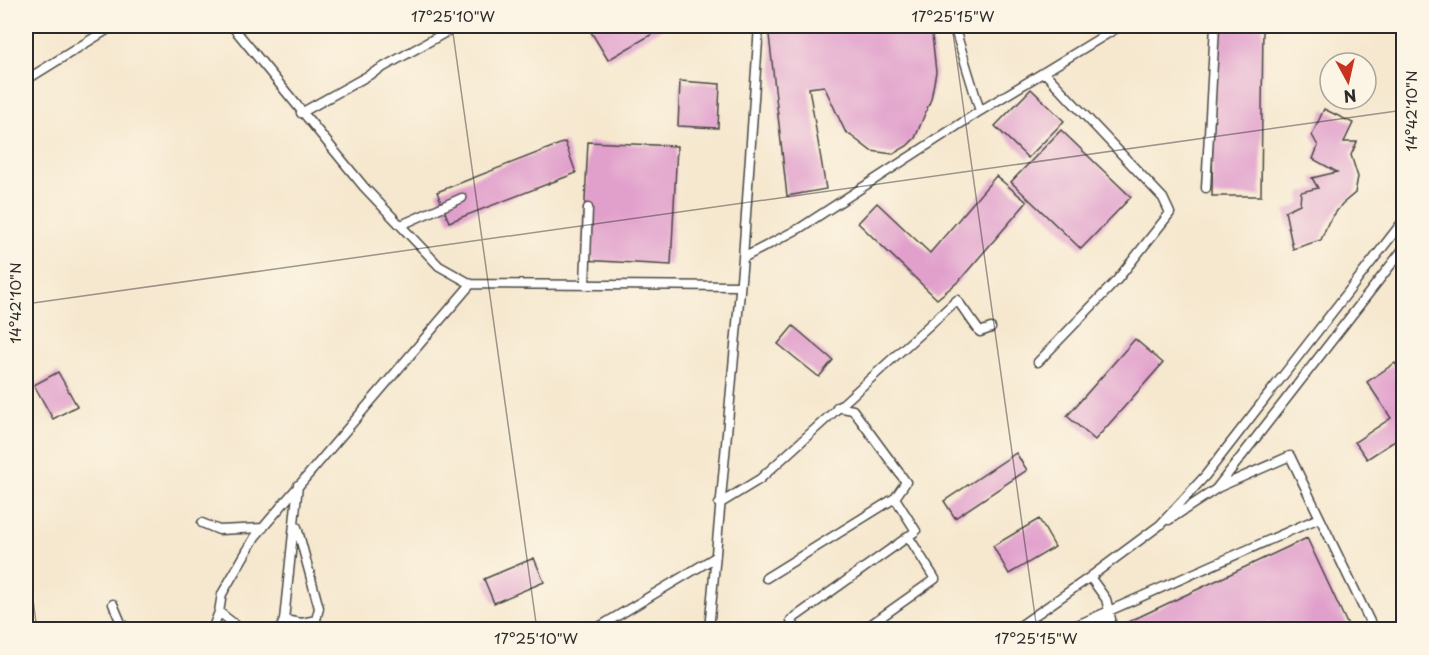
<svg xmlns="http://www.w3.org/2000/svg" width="1429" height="655" font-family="'Playpen Sans',sans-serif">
  <rect width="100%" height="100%" fill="#fcf5e5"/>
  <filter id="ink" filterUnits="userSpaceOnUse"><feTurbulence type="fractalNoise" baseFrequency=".0167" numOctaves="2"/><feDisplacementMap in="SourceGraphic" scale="12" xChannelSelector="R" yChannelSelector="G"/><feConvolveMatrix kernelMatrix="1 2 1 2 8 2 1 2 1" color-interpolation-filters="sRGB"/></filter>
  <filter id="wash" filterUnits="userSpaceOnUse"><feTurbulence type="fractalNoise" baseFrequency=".008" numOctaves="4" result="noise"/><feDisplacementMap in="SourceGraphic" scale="24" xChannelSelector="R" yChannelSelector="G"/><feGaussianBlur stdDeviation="1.35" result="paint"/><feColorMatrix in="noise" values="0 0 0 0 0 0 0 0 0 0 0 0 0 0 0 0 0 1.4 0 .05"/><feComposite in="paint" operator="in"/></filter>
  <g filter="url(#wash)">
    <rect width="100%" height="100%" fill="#f6e8cf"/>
    <g id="blocks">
      <path fill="#e1a0cc" d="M591,26H666L608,60L588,27Z
        M768,26H931L936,72L931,99L915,138L907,146L893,154L871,151L845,131L824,86L809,88L826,189L787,196Z
        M1214,26H1263L1261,196H1212Z
        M680,81L720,84L718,128L678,126Z
        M1031,89L1064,121L1028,158L995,126Z
        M1324,109L1353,123L1344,142H1357L1351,155L1358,177L1355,193L1342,204L1328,223L1321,240L1293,249L1285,211L1300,204L1301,192L1318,188L1312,178L1337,172L1313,159L1318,146L1312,135Z
        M1061,130L1131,197L1081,249L1011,182Z
        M565,142L576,173L449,222L437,192Z
        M588,142L677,146L671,265L582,260Z
        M996,176L1027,202L959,281L937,299L858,223L877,203L930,253Z
        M793,326L833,360L819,377L778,344Z
        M1135,339L1163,363L1095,440L1067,416Z
        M1395,363L1404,376V435L1367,459L1355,442L1391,418L1367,382Z
        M58,372L77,406L53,419L34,385Z
        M1016,453L1027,470L955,518L944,501Z
        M1039,519L1055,547L1009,574L993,546Z
        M1307,538L1350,630H1272L1269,623L1255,630H1111Z
        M534,558L544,582L494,603L484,579Z"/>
    </g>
  </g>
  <g filter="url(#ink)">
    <use href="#blocks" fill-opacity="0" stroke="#494744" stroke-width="1.5"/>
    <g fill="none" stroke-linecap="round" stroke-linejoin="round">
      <defs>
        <path id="service" d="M232,26L364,187L439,266L471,284L739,286
          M954,26L980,111
          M26,80L113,26
          M301,113L457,26
          M1206,188L1215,26
          M401,225L462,198
          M743,258L800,228L980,111L1120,26
          M585,285L588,208
          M1038,362L1117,280L1170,213L1163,198L1044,72
          M837,407L853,410L906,482L895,498
          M1217,488L1290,456L1374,630
          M719,504L760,479L957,300L980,332L991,328
          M1169,520L1216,489L1404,248
          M202,523L219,530L263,528
          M1090,577L1160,525L1205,476L1404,220
          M766,578L895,498L916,531L791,620L797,630
          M113,604L121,623L128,630
          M219,612L242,630
          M284,620L302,623L316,620L319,608L297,527
          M212,630L219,612L222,594L255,537L471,284
          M280,630L284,620L298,485
          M594,630L714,558
          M709,630L743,258L759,26
          M863,630L935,579L908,536
          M1014,630L1090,577L1106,599L1111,619L1090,624
          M1066,630L1319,518"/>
      </defs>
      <use href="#service" stroke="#494744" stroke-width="11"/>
      <use href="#service" stroke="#fff" stroke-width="8"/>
    </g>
  </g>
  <path fill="none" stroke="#2b2b2b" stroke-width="1.5" stroke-opacity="0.45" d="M452,26L537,630M952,26L1037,630M26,304L1404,110M26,546L37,630M1360,630L1404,623"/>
  <rect width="1429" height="655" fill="none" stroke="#fcf5e5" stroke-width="66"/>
  <g transform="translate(1348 81) rotate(172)"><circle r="28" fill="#fcf5e5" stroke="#a8a49b" stroke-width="1.5"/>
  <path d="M0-4.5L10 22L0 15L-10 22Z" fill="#c8321e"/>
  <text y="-9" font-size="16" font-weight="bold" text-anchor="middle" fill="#2b2b2b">N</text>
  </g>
  <rect x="33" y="33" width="1363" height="589" fill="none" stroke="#2b2b2b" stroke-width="2"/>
  <g font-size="15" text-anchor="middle" fill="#2b2b2b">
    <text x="453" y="22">17°25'10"W</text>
    <text x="953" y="22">17°25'15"W</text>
    <text transform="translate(1412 111) rotate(-90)" y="5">14°42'10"N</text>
    <text transform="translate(16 303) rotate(-90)" y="5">14°42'10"N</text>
    <text x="536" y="644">17°25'10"W</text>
    <text x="1036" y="644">17°25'15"W</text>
  </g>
</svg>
